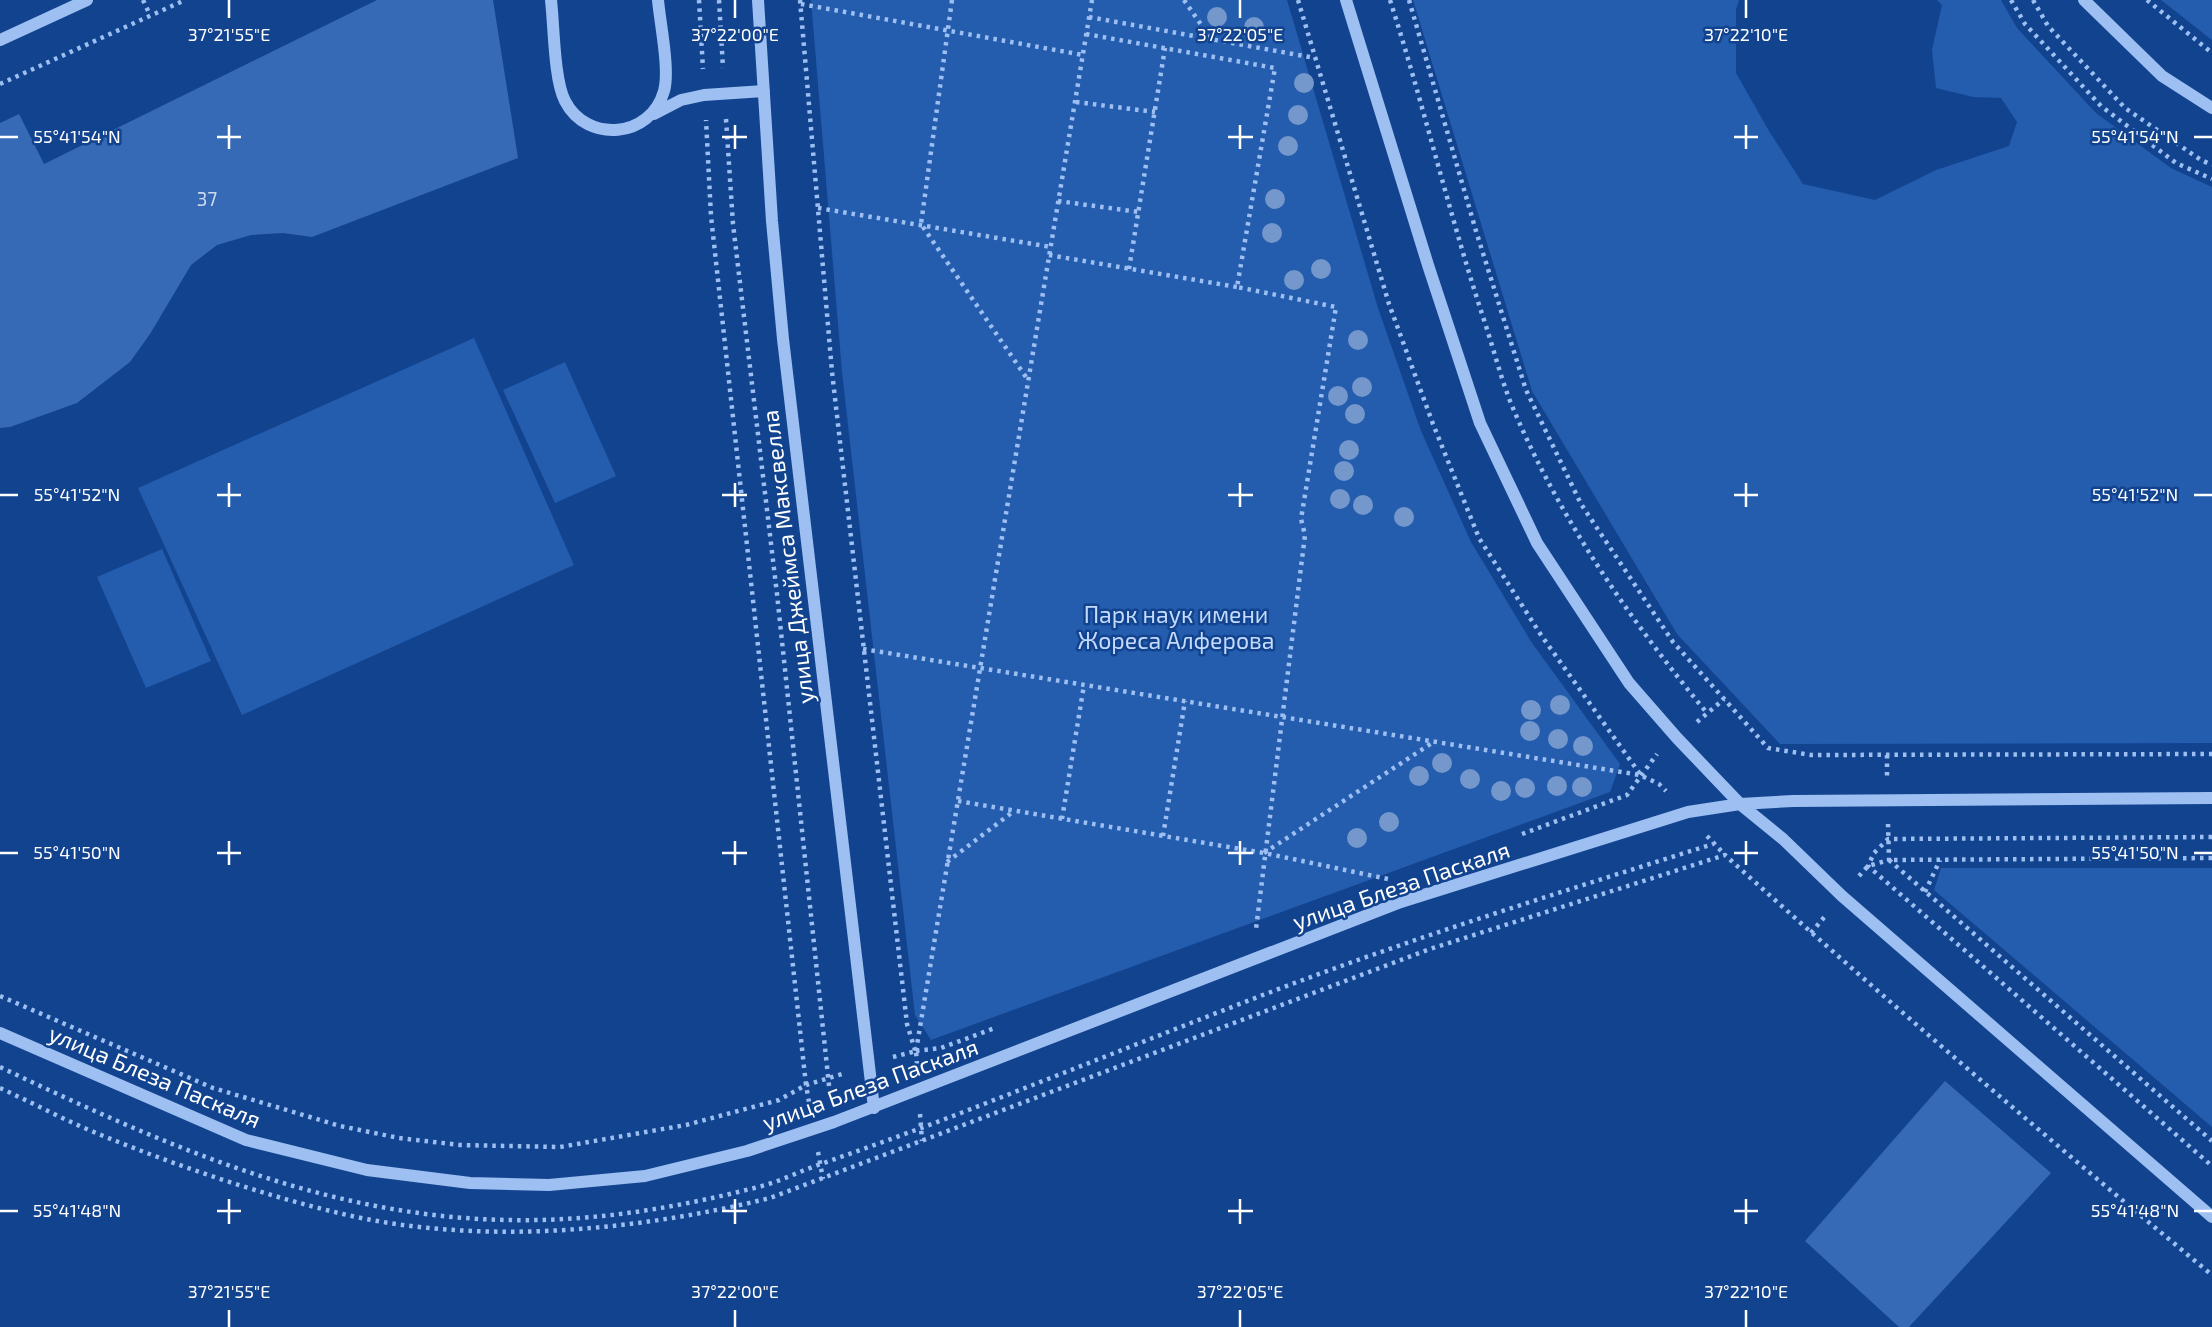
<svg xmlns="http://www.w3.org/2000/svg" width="2212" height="1327" font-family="'Exo 2',sans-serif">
  <rect width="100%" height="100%" fill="#12438f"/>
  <path fill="#245cae" d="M811,0H1287L1378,308L1421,431L1471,542L1532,643L1620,764L1610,792L931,1040L915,1015L842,372Z
    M1413,0H1739L1736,10V73L1769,131L1803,184L1875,200L1936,170L2009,146L2017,122L2001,98L1973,97L1936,88L1932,50L1942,5L1937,0H2001L2017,28L2096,113L2171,168L2212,187V743L1780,744L1677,634L1532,391Z
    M2161,0H2212V40Z
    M474,338L574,565L242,715L138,488Z
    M565,362L616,476L555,503L503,390Z
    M162,549L211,661L146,688L97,577Z
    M1941,868H2212V1127L1934,890Z"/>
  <path fill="#366ab6" d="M377,0H493L518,158L312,237L283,233L251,235L217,245L191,265L150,334L130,362L77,403L10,427L0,428V123L19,114L44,164Z
    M1945,1081L2051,1173L1909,1327H1899L1805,1241Z"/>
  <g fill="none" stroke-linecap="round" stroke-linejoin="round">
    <path stroke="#9dbff2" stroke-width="4.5" stroke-dasharray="3.5 5" stroke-linecap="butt" d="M143,0L150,15
      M699,0L703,69
      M719,0L723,68
      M800,0L832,372L907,1024L915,1050
      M952,0L921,224L1028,380
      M1184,0L1211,39
      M1298,0L1389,304L1433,424L1479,538L1541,635L1640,774
      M1390,0C1424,106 1449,214 1484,320C1493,347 1500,375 1510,401C1557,515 1629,619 1707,713
      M1409,0L1476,231L1526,390L1581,504L1673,642L1768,748L1811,755L2212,754
      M2011,0L2025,24L2101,106L2176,163L2212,179
      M2033,0L2048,26L2125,108L2201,160L2212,165
      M2147,0L2212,53
      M801,4L1083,55
      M1089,17L1315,58
      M1086,34L1275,68L1237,287L1336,307L1301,519L1305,535L1256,929
      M0,84L185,0
      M1076,102L1155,112
      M726,119L733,224L777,594L830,1095
      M1058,201L1139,212
      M818,208L1051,247
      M1049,255L1237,287
      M1129,269L1165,48
      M863,649L1640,775L1659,784L1666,791
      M1697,722L1724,699
      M1887,755V776
      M958,801L1264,853L1388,879
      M1062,819L1084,685
      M1522,834L1627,795L1657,754
      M1163,836L1185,701
      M1707,836L1725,855
      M2212,837L1888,839L1874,853L1868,866L2212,1166
      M1264,853L1435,741
      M2212,858L1889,860L2212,1141
      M947,862L1014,811
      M1859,876L1868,866L1889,860L1888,824
      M1925,892L1940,860
      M1811,933L1826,915
      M0,996L213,1088L340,1126L399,1138L460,1145L560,1147L686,1125L779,1100L806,1085L711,216L706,120
      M916,1051L1092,0
      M916,1051L941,1048L995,1028
      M893,1057L916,1051L917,1064
      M0,1067C162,1144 325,1217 508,1220C592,1222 677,1208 758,1187C779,1182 798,1172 818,1165C869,1147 920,1129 971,1109C1064,1073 1157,1036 1250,1000C1402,941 1558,893 1713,844
      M0,1088C35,1104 70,1123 106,1137C180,1167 266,1196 343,1214C479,1246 637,1231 770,1198L1430,949L1725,855C1884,999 2047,1138 2212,1275
      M809,1102L806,1085L845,1073
      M920,1114L922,1141
      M818,1152L823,1179"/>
    <path stroke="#9dbff2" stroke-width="12" d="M551,0C554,26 554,80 565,101C587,144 651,138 664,91C670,70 660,23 658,0
      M758,0L772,221L783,339L874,1108
      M1346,0L1428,265L1480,423L1537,543L1629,683L1677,738L1740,804L1783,839L1842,896L2212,1217
      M2084,0L2162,76L2212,108
      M0,40L87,0
      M654,114L681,100L704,95L764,91
      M0,1033L246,1140L367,1170L470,1183L549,1185L645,1176L747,1151L834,1122L1401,902L1688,812L1740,804L1793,801L2212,798"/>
  </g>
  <g fill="#7497cc">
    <circle cx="1217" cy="17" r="10"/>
    <circle cx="1254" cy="27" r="10"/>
    <circle cx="1304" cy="83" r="10"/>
    <circle cx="1298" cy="115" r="10"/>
    <circle cx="1288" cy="146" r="10"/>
    <circle cx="1275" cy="199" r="10"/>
    <circle cx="1272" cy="233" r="10"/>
    <circle cx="1321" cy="269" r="10"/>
    <circle cx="1294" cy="280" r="10"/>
    <circle cx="1358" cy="340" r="10"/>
    <circle cx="1362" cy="387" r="10"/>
    <circle cx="1338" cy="396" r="10"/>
    <circle cx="1355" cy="414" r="10"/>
    <circle cx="1349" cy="450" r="10"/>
    <circle cx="1344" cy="471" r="10"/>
    <circle cx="1340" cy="499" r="10"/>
    <circle cx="1363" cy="505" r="10"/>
    <circle cx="1404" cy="517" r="10"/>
    <circle cx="1560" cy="705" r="10"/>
    <circle cx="1531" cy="710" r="10"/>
    <circle cx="1530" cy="731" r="10"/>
    <circle cx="1558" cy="739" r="10"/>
    <circle cx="1583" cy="746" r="10"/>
    <circle cx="1442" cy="763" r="10"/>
    <circle cx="1419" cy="776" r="10"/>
    <circle cx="1470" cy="779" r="10"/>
    <circle cx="1557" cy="786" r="10"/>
    <circle cx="1582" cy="787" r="10"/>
    <circle cx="1525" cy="788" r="10"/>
    <circle cx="1501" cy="791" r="10"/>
    <circle cx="1389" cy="822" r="10"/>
    <circle cx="1357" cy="838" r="10"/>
  </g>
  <path fill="none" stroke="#fff" stroke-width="2.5" d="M229,0V18M735,0V18M1240,0V18M1746,0V18M229,125V149M735,125V149M1240,125V149M1746,125V149M0,137H18M217,137H241M722,137H747M1228,137H1253M1734,137H1758M2194,137H2212M229,483V507M735,483V507M1240,483V507M1746,483V507M0,495H18M217,495H241M722,495H747M1228,495H1253M1734,495H1758M2194,495H2212M229,841V865M735,841V865M1240,841V865M1746,841V865M0,853H18M217,853H241M722,853H747M1228,853H1253M1734,853H1758M2194,853H2212M229,1199V1224M735,1199V1224M1240,1199V1224M1746,1199V1224M0,1211H18M217,1211H241M722,1211H747M1228,1211H1253M1734,1211H1758M2194,1211H2212M229,1310V1327M735,1310V1327M1240,1310V1327M1746,1310V1327"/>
  <g text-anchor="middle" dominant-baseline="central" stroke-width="5" stroke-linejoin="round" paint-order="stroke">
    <g font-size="19" fill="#cddaed">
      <text x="207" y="198">37</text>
    </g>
    <g font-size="23" fill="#fff" stroke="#12438f">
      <text transform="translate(787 557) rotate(-97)">улица Джеймса Максвелла</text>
      <text transform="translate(1401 885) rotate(-19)">улица Блеза Паскаля</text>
      <text transform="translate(155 1076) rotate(23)">улица Блеза Паскаля</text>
      <text transform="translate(870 1084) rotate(-20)">улица Блеза Паскаля</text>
    </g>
    <g font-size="23" fill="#c4dbfd" stroke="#12438f">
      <text x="1176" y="614">Парк наук имени<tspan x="1176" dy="26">Жореса Алферова</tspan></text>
    </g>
  </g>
  <g font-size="18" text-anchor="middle" fill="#fff" stroke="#12438f" stroke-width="5" stroke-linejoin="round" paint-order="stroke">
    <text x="229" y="41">37°21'55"E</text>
    <text x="735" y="41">37°22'00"E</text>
    <text x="1240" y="41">37°22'05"E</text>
    <text x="1746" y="41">37°22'10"E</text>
    <text x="77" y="143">55°41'54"N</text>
    <text x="2135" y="143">55°41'54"N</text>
    <text x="77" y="501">55°41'52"N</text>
    <text x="2135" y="501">55°41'52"N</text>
    <text x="77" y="859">55°41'50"N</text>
    <text x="2135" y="859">55°41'50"N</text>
    <text x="77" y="1217">55°41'48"N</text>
    <text x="2135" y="1217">55°41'48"N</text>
    <text x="229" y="1298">37°21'55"E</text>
    <text x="735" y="1298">37°22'00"E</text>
    <text x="1240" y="1298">37°22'05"E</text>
    <text x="1746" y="1298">37°22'10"E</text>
  </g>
</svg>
